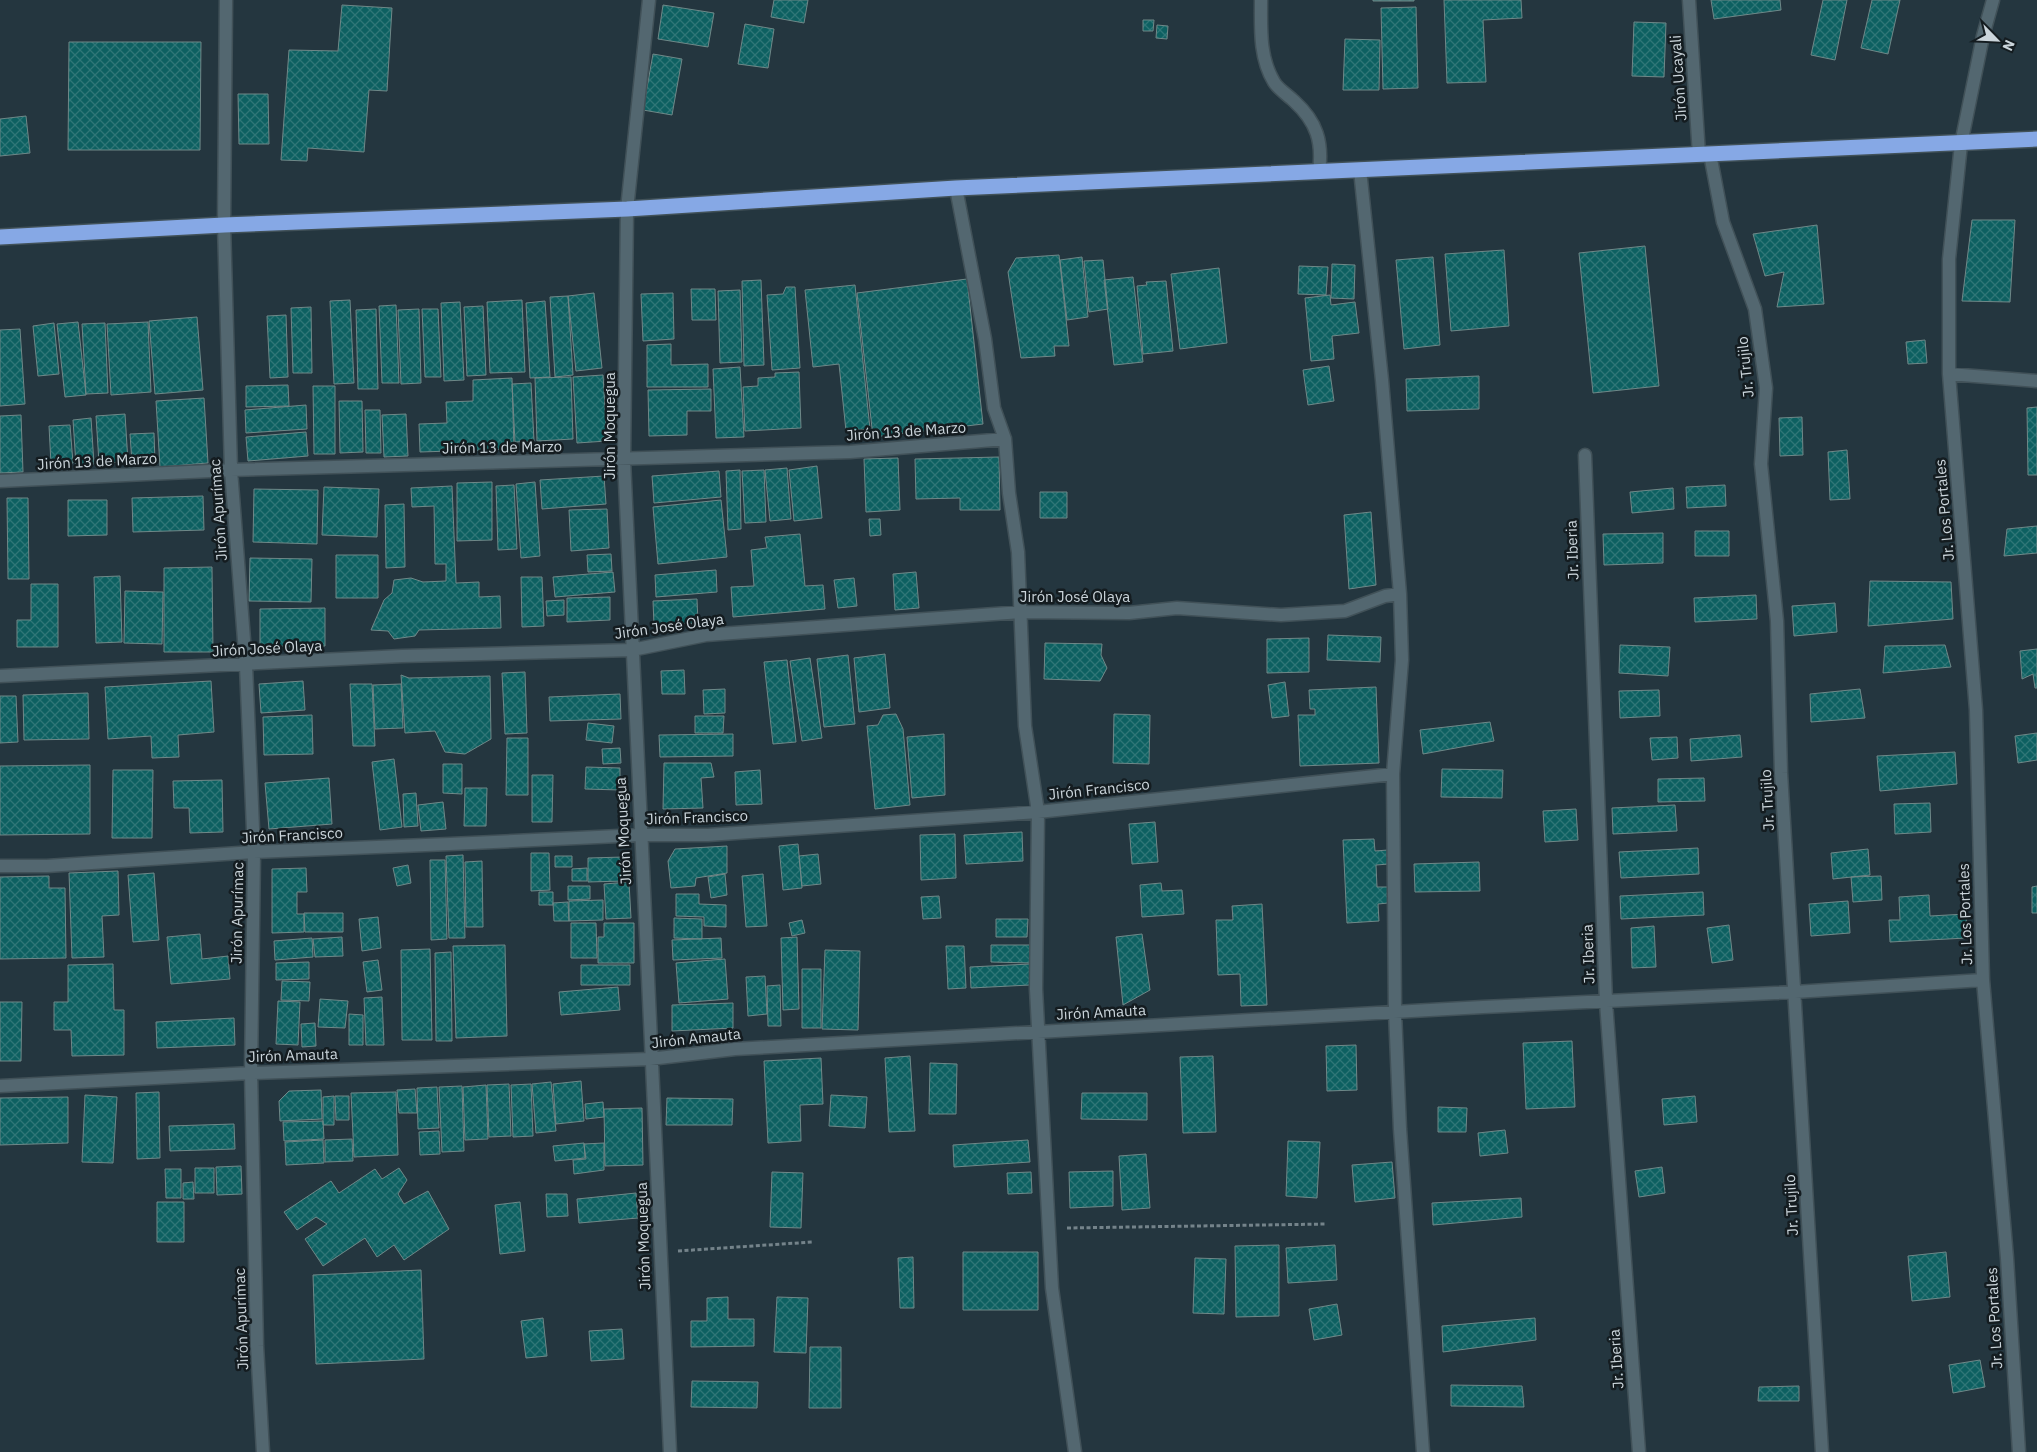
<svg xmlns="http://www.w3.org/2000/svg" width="2037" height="1452" font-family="'IBM Plex Sans',sans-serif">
  <defs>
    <pattern id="building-cross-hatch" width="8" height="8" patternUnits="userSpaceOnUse" patternTransform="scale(1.25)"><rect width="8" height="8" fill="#0d6061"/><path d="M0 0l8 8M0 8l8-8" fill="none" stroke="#2f7677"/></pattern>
  </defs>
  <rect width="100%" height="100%" fill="#24363f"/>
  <path fill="url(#building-cross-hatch)" stroke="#6f8888" d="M774,0H808L804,23L771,17Z
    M1373,0H1414V1H1373Z
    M1444,0H1521L1522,18L1483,20L1486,82L1447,83Z
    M1711,0H1780L1781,10L1714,19Z
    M1823,0H1847L1835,60L1811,55Z
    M1872,0H1900L1888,54L1861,48Z
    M342,5L392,8L387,91L369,90L364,152L308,148L307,161L281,160L289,50L338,51Z
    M663,5L714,13L708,47L658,39Z
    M1416,7L1418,88L1383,89L1381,8Z
    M1143,20H1154L1153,31H1143Z
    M1634,22L1666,23L1664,77L1632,76Z
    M745,24L774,29L768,68L738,64Z
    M1157,25L1168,26L1167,39L1156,38Z
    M1345,39L1380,40L1379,90H1343Z
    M69,42H201L200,150H68Z
    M653,54L682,59L672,115L643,110Z
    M238,94H268L269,144H239Z
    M26,116L30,153L0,156V119Z
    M1972,220H2015L2010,302L1962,301Z
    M1817,225L1824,304L1777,307L1784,272L1765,276L1753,234Z
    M1645,246L1659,386L1593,393L1579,253Z
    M1504,250L1509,326L1451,331L1445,254Z
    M1059,255L1069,346H1054L1055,356L1021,358L1008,272L1016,258Z
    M1082,257L1088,317L1067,320L1060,260Z
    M1433,257L1440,345L1404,349L1396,260Z
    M1103,260L1108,309L1089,312L1084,261Z
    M1332,264L1355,265L1354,299L1331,298Z
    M1299,266L1328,267L1326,295L1298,294Z
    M1219,268L1227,343L1180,349L1171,274Z
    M1133,277L1143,362L1114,365L1104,280Z
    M967,279L983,424L873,437L857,293Z
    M761,280L764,365L744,366L742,281Z
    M1166,281L1173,351L1143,354L1137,286L1147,285L1146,282Z
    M855,285L870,429L846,431L839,364L813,367L805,290Z
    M786,287H795L800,368L772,370L767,295L783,294Z
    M691,289H715L716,320H692Z
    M740,290L742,362L720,363L718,291Z
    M594,293L602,368L576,371L568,296Z
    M673,293L674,339L643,341L641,294Z
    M1330,295L1331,305L1355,302L1359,333L1332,336L1334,359L1311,361L1305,298Z
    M568,296L573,375L555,377L550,297Z
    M350,300L354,383L334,384L330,301Z
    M522,300L525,372L490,373L487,302Z
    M545,301L550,377L530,378L526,303Z
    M460,302L464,380L444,381L441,303Z
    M396,305L399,383H382L379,306Z
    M483,306L486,375L467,376L464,307Z
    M311,307L312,373H293L291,308Z
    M376,309L378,389H358L356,310Z
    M419,309L421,383L401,384L398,310Z
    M422,309H438L441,377H425Z
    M286,315L288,377L270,378L267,316Z
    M197,317L203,390L155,394L149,321Z
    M78,322L86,395L65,397L57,324Z
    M148,322L151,392L111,395L107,324Z
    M54,323L59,374L38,376L33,326Z
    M105,323L108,393L86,394L82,324Z
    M20,329L25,404L0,406V330Z
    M1925,340L1927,363L1908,364L1906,342Z
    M671,344V365L708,364V387H647V345Z
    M1329,366L1334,401L1308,405L1303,370Z
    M740,367L744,437L716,438L713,369Z
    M799,372L801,428L745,431L743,387L758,386V378L775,377V373Z
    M603,375L607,441L577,443L573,377Z
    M1479,376V409L1407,411L1406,379Z
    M571,377L573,439L537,441L535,378Z
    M512,378L514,449L420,452L419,424L447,423L446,402L473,401V380Z
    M531,383L534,441L515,442L512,384Z
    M288,385L289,406L246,407V386Z
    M313,386H335V454H314Z
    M711,389V411H687V435L649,436L648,390Z
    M204,398L208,463L160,467L156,401Z
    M339,401H362L363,452L340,453Z
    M306,405L307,429L246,433L245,410Z
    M2037,407V475H2028L2027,408Z
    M365,410H380L381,453H366Z
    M125,414L128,462L99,463L96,416Z
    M406,414L408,456L384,457L382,415Z
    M21,415L23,472L0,473V416Z
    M1802,417L1803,455L1780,456L1779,418Z
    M91,418L94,464L76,465L73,420Z
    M70,425L73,463L51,464L49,426Z
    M306,432L308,456L248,461L246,437Z
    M154,433L155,462L132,463L130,434Z
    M1847,450L1850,499L1830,500L1828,452Z
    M999,457L1000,510H960V498L916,499L915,459Z
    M898,458L900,510L866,512L864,459Z
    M817,466L822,518L794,521L789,470Z
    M787,468L791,519L770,521L765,470Z
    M740,470L741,529L728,530L726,471Z
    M764,470L766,522L745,523L742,471Z
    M719,471L721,497L654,503L652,476Z
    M604,476L606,504L542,509L540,480Z
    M492,482V540L457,541V483Z
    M535,482L540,556L521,558L516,484Z
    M514,485L517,549L498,550L496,486Z
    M1725,485L1726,506L1687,508L1686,487Z
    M452,486L456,583L479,582V597L500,596L501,628L419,630L415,636L394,639L388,631L371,630L384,600L392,593L394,580L411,578L423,582L446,581V564H435L434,506L412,507L411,488Z
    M324,487L379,489L377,537L322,535Z
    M1673,488L1674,509L1632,513L1630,492Z
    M254,489L318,490L317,544L253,542Z
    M1040,492H1067V518H1040Z
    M203,496L204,530L133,532L132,498Z
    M7,498H28L29,579H8Z
    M68,500H107V535L68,536Z
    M721,500L727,557L658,564L653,507Z
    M404,504L405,567L386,568L385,505Z
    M607,509L609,548L571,551L569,510Z
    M1371,512L1376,585L1349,589L1344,515Z
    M869,519H880L881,535L870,536Z
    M2037,526V553L2004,556L2007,529Z
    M1695,531H1729V556H1695Z
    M1663,533V563L1604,565L1603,534Z
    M800,534L805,586L823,585L825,609L733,617L731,587L754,586L751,550L767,548L765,537Z
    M611,554L612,571L588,572L587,555Z
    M336,555H378V598H336Z
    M250,558L312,559L311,602L249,601Z
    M212,567L213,652H164V568Z
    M716,570L717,592L656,597L655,575Z
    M613,572L615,592L555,597L553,577Z
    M916,572L919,608L895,610L893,574Z
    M120,576L122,642L96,643L94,577Z
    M521,577H542L544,626L522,627Z
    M854,578L857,606L838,608L834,580Z
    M1870,581L1951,582L1953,619L1868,626Z
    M31,584H58V647H17V620H31Z
    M125,591L163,592L162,644L124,643Z
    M1756,595L1757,619L1695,622L1694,598Z
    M610,597V620L567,622V598Z
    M697,599L698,623L654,625L653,601Z
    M564,600V615L547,616L546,601Z
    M1835,603L1837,632L1794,636L1792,606Z
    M325,608V646H260V609Z
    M1328,635L1381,637L1380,662L1327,660Z
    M1309,638V672L1267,673V639Z
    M1045,643L1102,644L1101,655L1107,668L1100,681L1044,679Z
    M1620,645L1670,647L1668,676L1619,673Z
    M1945,645L1951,667L1883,673L1885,646Z
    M2037,649V688H2035L2033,674L2022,679L2020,651Z
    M885,654L890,708L859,712L854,658Z
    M848,655L855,724L824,727L817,659Z
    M810,658L822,738L802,741L790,661Z
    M787,660L796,742L773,744L764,662Z
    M684,670L685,694H662L661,671Z
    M525,672L527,733L505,734L502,673Z
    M401,675L409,678L490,676L491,739L465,754L445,752L435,731L405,733Z
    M211,681L214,732L178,735L179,757L152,758L151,736L108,739L105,687Z
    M303,681L305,710L261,713L259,684Z
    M1285,682L1289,716L1272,718L1268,685Z
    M350,684H372L375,746H353Z
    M401,684L403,728L375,729L373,685Z
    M1376,687L1379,763L1300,766L1298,715H1315V709H1310L1309,690Z
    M725,689V713L704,714L703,690Z
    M1860,689L1865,718L1811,722L1810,694Z
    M1659,690L1660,716L1620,718L1619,691Z
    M88,693L89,739L24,740L23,695Z
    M620,694L621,719L550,721L549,697Z
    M0,696H16L18,742L0,743Z
    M896,714L903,729L910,805L875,809L867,726L878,725L883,715Z
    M1114,714L1150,715L1149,764L1113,763Z
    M312,715L313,754L264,755L263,717Z
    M695,716H724L723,733H695Z
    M1490,722L1494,741L1423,754L1420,730Z
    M588,723L614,726L612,743L586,740Z
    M2037,733V760L2018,763L2015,736Z
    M733,734V756L660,757L659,735Z
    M944,734L945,795L912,798L907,737Z
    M1740,735L1742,757L1691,761L1690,739Z
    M1677,737L1678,758L1652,760L1650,738Z
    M507,738H528V795H506Z
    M620,748L621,763L603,764L602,749Z
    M1955,752L1957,784L1880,791L1877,756Z
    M394,759L402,827L380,830L372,762Z
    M664,763H711L714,777L701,778L703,808L663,809Z
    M443,764H462V794L443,793Z
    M90,765V834L0,835V766Z
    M586,767L620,768V790L585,789Z
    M1442,769L1503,770L1502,798L1441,797Z
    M113,770H153L152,838H112Z
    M760,770L762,804L736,805L735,772Z
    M532,775H553L552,822H532Z
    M329,778L332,824L269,829L265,783Z
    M1704,778L1705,801L1658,802V779Z
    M222,780L223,832L190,833L189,808H174L173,781Z
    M465,788H487L486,826H464Z
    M416,793L418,826L404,827L403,794Z
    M443,802L446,829L421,831L418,805Z
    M1930,803L1931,832L1895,834L1894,804Z
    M1675,805L1677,831L1613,834L1612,808Z
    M1576,809L1578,840L1545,842L1543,811Z
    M1155,822L1158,862L1132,864L1129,824Z
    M1022,832L1023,861L966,864L964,835Z
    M955,834L956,878L921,880L920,835Z
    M1374,839L1375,851L1388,850L1389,864L1376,865L1377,887H1388V903L1378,904L1379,921L1347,923L1343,840Z
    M798,844L802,888L783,890L779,846Z
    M727,846V873L696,878L695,886L671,888L668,861L675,849Z
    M1698,848L1699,874L1621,878L1619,852Z
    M1868,849L1870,875L1833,879L1831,853Z
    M531,853H549L550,890L531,891Z
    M818,854L821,884L802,886L799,856Z
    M463,855L465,938H449L446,856Z
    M555,856H572V867H555Z
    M624,857V881L588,882V858Z
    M430,860H445L447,939L431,940Z
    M482,861L483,927H466L465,862Z
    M1479,862L1480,891L1415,892L1414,864Z
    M408,865L411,883L397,886L393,868Z
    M306,868L307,892H297V914H304V932L272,933V869Z
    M587,868V881H572V869Z
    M118,871L119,915L102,916L104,957L72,958L69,873Z
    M154,873L159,940L133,942L128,875Z
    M725,874L727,895L711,898L708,877Z
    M763,874L767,926L746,927L742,876Z
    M49,876V888H65L66,958L0,959V877Z
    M1881,876L1882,900L1853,902L1851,877Z
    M629,882L631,918L606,919L604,884Z
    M1161,883L1162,891L1182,890L1184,914L1142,917L1140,885Z
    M568,886H590V899L568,900Z
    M2037,886V913H2032V887Z
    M539,892H553V905H539Z
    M1703,892L1704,915L1621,919L1620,896Z
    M676,894H699V904L726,905V927L704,926V917L676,916Z
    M1929,895L1930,916L1966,914L1967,938L1890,942L1889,920H1900L1899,897Z
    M939,896L941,918L923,919L921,897Z
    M603,900V920L569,921V901Z
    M1848,901L1850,933L1811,936L1809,904Z
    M568,902L569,921H554L553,903Z
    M1262,904L1267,1005L1241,1006L1240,974L1218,975L1216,920H1233L1232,906Z
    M304,913H343V932H305Z
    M378,917L381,948L362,951L359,919Z
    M674,918L702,919V939L674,938Z
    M996,919H1028L1027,937H996Z
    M802,920L805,933L792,936L789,923Z
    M571,923H596L597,958H571Z
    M604,923H634V963H598V937H604Z
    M1729,925L1733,960L1712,963L1707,928Z
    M1654,926L1656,967L1632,968L1631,928Z
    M200,934L202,959L228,956L230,979L171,984L167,937Z
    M1142,934L1150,990L1123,1005L1116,937Z
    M342,937L343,956L315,957L313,939Z
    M797,937L799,1009L783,1010L781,938Z
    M312,938L313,957L275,960L274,941Z
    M721,938L722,958L673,960L672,940Z
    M505,945L507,1036L456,1038L453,946Z
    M991,945H1031V963L991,962Z
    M946,946H964L966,988L948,989Z
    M430,949L432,1040H402L401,950Z
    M825,950L860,951L858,1030L822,1029Z
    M451,952L452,1041H436L435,953Z
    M725,959L728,999L679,1003L676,963Z
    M378,960L382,990L367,992L363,962Z
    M309,962V979L276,980V963Z
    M113,964L114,1010H124V1055L72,1056L71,1030H54V1002H68V965Z
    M1030,964V985L971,988L970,967Z
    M581,965H630V985H581Z
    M802,969H821V1028H802Z
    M765,976L767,1014L748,1016L746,977Z
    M282,981L310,982L309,1001L281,1000Z
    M780,985L781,1026H768L767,986Z
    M618,987L620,1010L561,1015L559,992Z
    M382,997L384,1045H366L364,998Z
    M320,999L348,1001L345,1028L318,1027Z
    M278,1001L300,1002L298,1045L276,1044Z
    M0,1002H22L21,1061H0Z
    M733,1003V1028L672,1031V1005Z
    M349,1014L363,1015V1045H349Z
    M234,1018L235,1045L157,1048L156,1022Z
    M315,1023L316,1046L302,1047L301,1024Z
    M1572,1041L1575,1107L1526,1109L1523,1043Z
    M1356,1045L1357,1090L1327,1091L1326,1046Z
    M910,1056L915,1131L889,1132L885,1058Z
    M1213,1056L1216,1132L1183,1133L1180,1057Z
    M821,1058L823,1104L800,1105L801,1141L768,1143L764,1061Z
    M930,1063L957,1064L956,1114H929Z
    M581,1081L584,1121L556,1124L553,1084Z
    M551,1082L556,1131L536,1133L532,1084Z
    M509,1084L511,1136L489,1137L487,1085Z
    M531,1084L533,1136L513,1137L511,1085Z
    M486,1085L488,1139L465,1140L463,1087Z
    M462,1086L464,1151L442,1152L439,1087Z
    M437,1087L439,1128L418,1129L417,1088Z
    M415,1089L417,1113H399L397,1090Z
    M321,1090L322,1119L280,1121L279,1101L289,1091Z
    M159,1092L160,1158L137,1159L136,1093Z
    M396,1092L398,1155L354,1157L351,1093Z
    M1082,1093H1147V1120L1081,1119Z
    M85,1095L117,1097L113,1163L82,1162Z
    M831,1095L867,1097L865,1128L829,1126Z
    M334,1096V1125H323V1097Z
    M335,1096H349V1120H336Z
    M1695,1096L1697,1122L1664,1125L1662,1099Z
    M68,1097V1143L0,1145V1098Z
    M667,1098L733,1099L732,1125H666Z
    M603,1102L604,1117L586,1119L585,1104Z
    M1438,1107L1467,1108L1466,1132H1438Z
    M642,1108L643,1165L605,1166L604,1109Z
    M323,1121L324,1139L284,1141L283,1122Z
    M234,1124L235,1149L170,1151L169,1126Z
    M1505,1130L1508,1153L1480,1156L1478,1133Z
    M439,1131L440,1154L420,1155L419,1132Z
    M352,1139L353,1161L325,1162V1140Z
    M323,1140L324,1163L286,1165L285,1142Z
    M1028,1140L1030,1162L954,1167L953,1145Z
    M1288,1141L1320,1142L1317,1198L1286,1196Z
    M584,1143L585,1158L555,1161L553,1146Z
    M604,1143V1170L574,1174L573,1160L586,1159L584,1144Z
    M1146,1154L1150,1208L1122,1210L1119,1156Z
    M1392,1162L1395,1198L1355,1202L1352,1165Z
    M241,1166L242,1194L217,1195L216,1167Z
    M1662,1167L1665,1193L1639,1197L1635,1171Z
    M195,1168H214V1193H195Z
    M399,1168L407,1180L398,1194L404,1204L428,1191L449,1229L404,1260L394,1245L377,1257L365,1238L323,1266L305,1239L327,1224L316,1217L297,1230L284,1212L331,1181L339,1193L375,1169L382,1179Z
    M165,1169H181V1198H166Z
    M1113,1171V1206L1070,1208L1069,1172Z
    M772,1172L803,1173L801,1228L770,1227Z
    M1031,1172L1032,1193L1008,1194L1007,1173Z
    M193,1182L194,1199H183V1183Z
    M636,1193L638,1218L579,1223L577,1199Z
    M546,1194H567L568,1216L547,1217Z
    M1521,1198L1522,1217L1433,1225L1432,1203Z
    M157,1202H184V1242H157Z
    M520,1202L525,1251L500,1254L495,1205Z
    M1279,1245V1316L1236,1317L1235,1246Z
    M1335,1245L1337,1280L1288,1283L1286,1248Z
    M963,1252H1038V1310H963Z
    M1946,1252L1950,1297L1912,1301L1908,1256Z
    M913,1257L914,1308H900L898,1258Z
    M1195,1258L1226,1259L1224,1314L1193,1313Z
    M421,1270L424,1359L316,1364L313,1275Z
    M728,1297V1319H754V1346L691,1347V1321H707V1298Z
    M777,1297L808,1298L806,1353L774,1352Z
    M1337,1304L1342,1335L1314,1340L1309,1309Z
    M543,1318L547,1356L526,1358L521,1321Z
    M1535,1318L1536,1340L1443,1352L1442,1326Z
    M622,1329L624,1359L591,1361L589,1331Z
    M810,1347H841V1408H809Z
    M1980,1360L1985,1387L1953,1393L1949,1365Z
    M692,1381L758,1382L757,1408L691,1407Z
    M1451,1385L1522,1386L1524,1407L1451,1406Z
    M1799,1386V1401H1758L1759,1387Z"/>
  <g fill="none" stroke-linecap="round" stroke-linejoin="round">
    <defs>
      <path id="minor" d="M226,0L224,225L231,470L246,666L254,852L251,1073L257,1346L263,1452
        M649,0L627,209L624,460L670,1452
        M1261,0C1261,28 1259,57 1274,82C1278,89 1288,95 1294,101C1317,122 1323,142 1319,172
        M1689,0L1699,155
        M1993,0L1983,36L1961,144L1949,259V374L1976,710L1983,980L2007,1258L2019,1452
        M1710,154L1723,222L1755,309L1766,388L1761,464L1777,621L1781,773L1822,1452
        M1360,170L1382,380L1400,594L1402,660L1393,774L1395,1012L1400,1129L1423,1452
        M956,188L985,339L994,408L1005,439L1009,493L1018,552L1025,726L1038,812L1036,989L1052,1288L1075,1452
        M1949,374L2037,381
        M1585,455L1606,1002L1639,1452
        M0,481L231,470L850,452L1005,439
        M0,676L402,656L632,650L706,635L1020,612L1129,613L1177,608L1281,615L1345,611L1385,596L1400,594
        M0,866H47L254,852L450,844L640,835H708L1038,812L1393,774
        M0,1086L251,1073L650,1059L735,1049L1483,1007L1795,992L1983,980"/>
      <path id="highway" d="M0,237L224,225L627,209L956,188L2037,139"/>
    </defs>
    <use href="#minor" stroke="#415158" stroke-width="15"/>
    <use href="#highway" stroke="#415158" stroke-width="18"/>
    <path stroke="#74838a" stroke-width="3" stroke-dasharray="4 2.5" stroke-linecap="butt" d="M1067,1228L1327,1224
      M678,1251L812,1242"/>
    <use href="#minor" stroke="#536770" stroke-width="12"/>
    <use href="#highway" stroke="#86a8e5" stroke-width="15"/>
  </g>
  <g text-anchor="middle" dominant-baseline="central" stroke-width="5" stroke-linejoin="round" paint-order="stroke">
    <g font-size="15" fill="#cbd5db" stroke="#141c20">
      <text transform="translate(1678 78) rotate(-94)">Jirón Ucayali</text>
      <text transform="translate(1745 367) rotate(-96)">Jr. Trujilo</text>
      <text transform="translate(609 426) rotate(-90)">Jirón Moquegua</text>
      <text transform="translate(906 431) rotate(-4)">Jirón 13 de Marzo</text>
      <text transform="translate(502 447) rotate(-1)">Jirón 13 de Marzo</text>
      <text transform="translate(97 461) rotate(-3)">Jirón 13 de Marzo</text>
      <text transform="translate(218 510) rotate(-94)">Jirón Apurímac</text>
      <text transform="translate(1944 510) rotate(-95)">Jr. Los Portales</text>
      <text transform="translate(1572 550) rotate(-92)">Jr. Iberia</text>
      <text x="1075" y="596">Jirón José Olaya</text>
      <text transform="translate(669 626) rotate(-8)">Jirón José Olaya</text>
      <text transform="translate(267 648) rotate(-3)">Jirón José Olaya</text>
      <text transform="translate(1099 789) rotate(-6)">Jirón Francisco</text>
      <text transform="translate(1767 800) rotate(-93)">Jr. Trujilo</text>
      <text transform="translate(697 817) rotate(-2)">Jirón Francisco</text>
      <text transform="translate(623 831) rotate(-93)">Jirón Moquegua</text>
      <text transform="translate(292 835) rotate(-3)">Jirón Francisco</text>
      <text transform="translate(237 913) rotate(-89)">Jirón Apurímac</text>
      <text transform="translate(1965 914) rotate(-92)">Jr. Los Portales</text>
      <text transform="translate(1588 954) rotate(-92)">Jr. Iberia</text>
      <text transform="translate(1101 1012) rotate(-3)">Jirón Amauta</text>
      <text transform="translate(696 1038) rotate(-6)">Jirón Amauta</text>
      <text transform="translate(293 1055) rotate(-2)">Jirón Amauta</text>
      <text transform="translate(1791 1205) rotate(-93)">Jr. Trujilo</text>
      <text transform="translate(643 1236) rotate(-92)">Jirón Moquegua</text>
      <text transform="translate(1994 1318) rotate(-93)">Jr. Los Portales</text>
      <text transform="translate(241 1319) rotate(-92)">Jirón Apurímac</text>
      <text transform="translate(1616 1359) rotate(-94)">Jr. Iberia</text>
    </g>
  </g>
  <g transform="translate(1997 40) rotate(114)" stroke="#141c20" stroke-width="4" paint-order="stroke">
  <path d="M0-4L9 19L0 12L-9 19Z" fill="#cbd5db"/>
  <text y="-8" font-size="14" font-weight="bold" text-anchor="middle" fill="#cbd5db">N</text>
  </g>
</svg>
